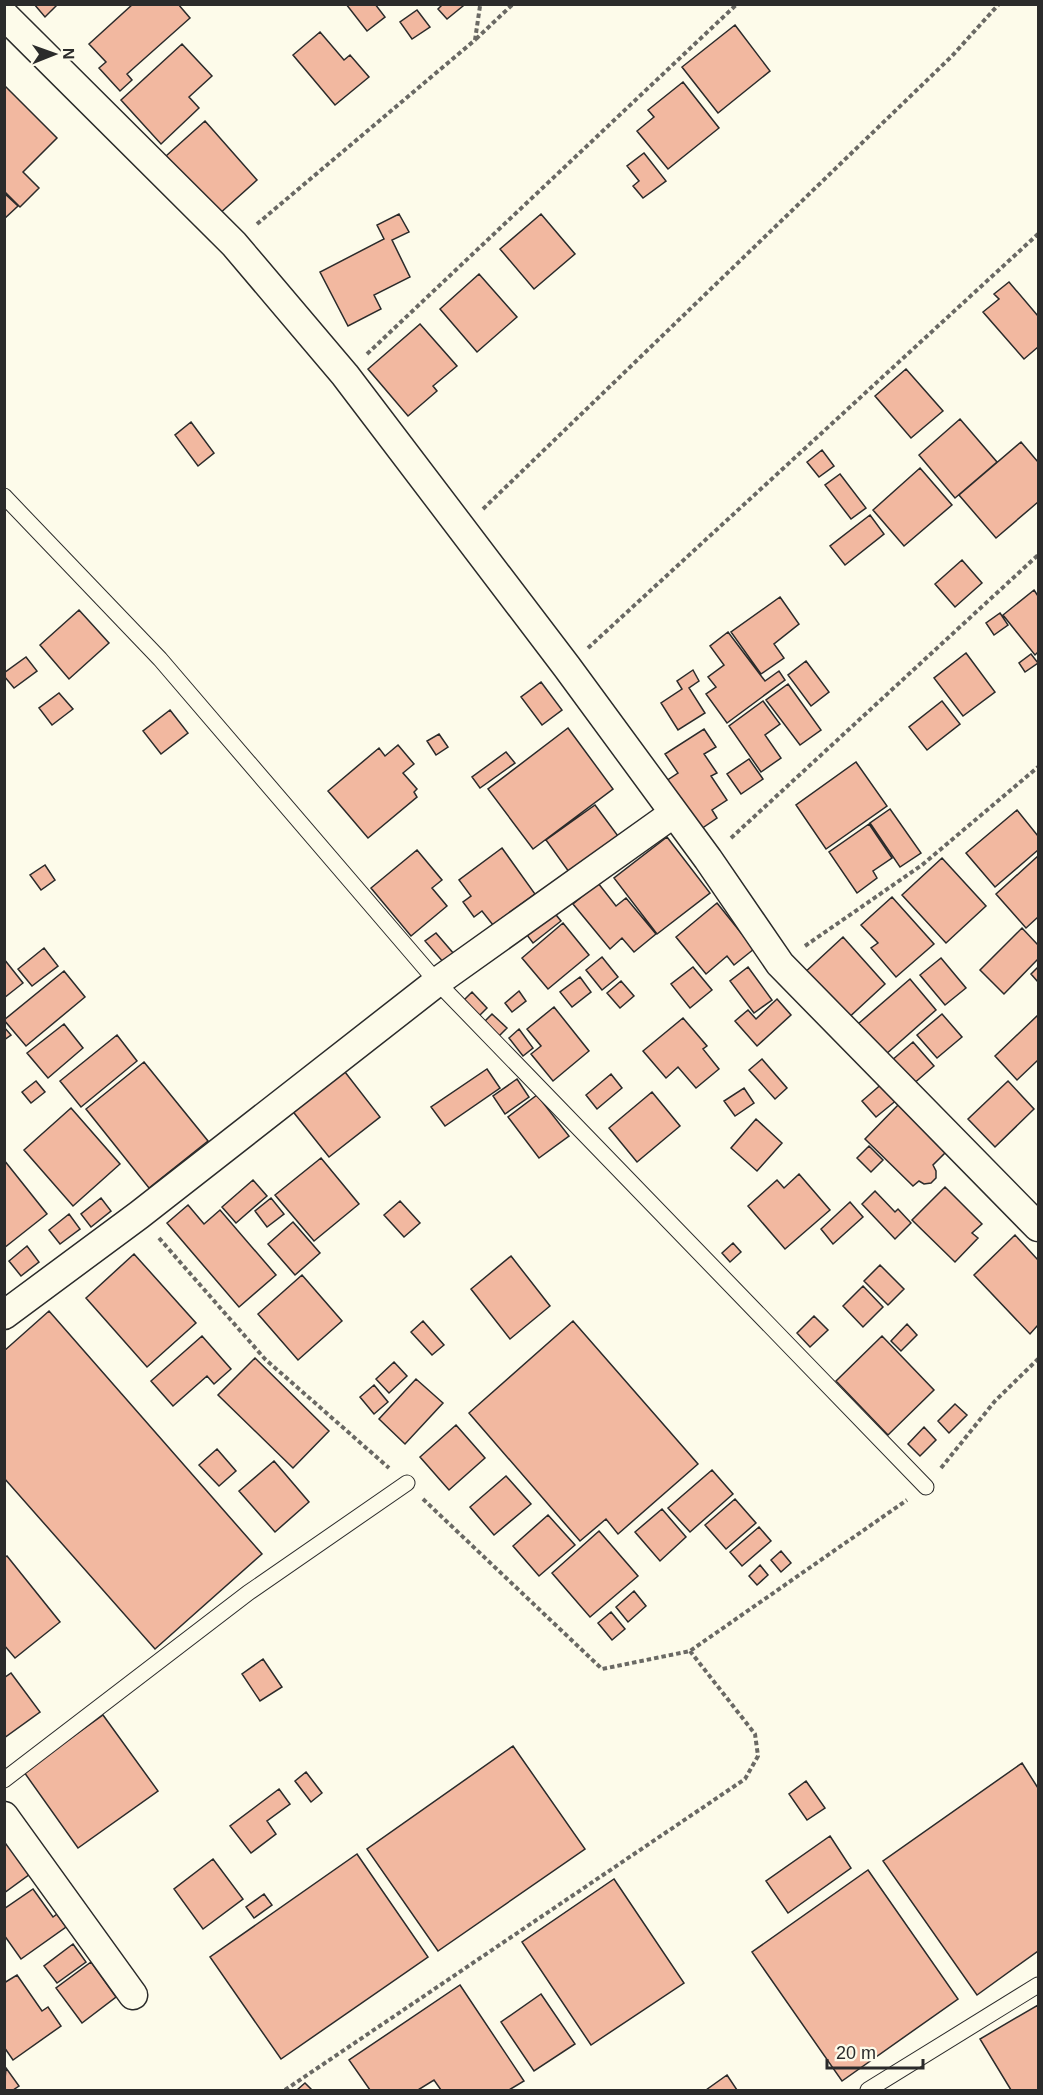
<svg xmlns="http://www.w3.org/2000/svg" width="1043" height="2095" font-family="Arial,sans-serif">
  <rect width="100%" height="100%" fill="#fdfbea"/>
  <path fill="#f2b8a0" stroke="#2b2b2b" stroke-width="1.5" d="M34,4H58L45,17Z
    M133,4H178L190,18L127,74L132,80L120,91L99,68L106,62L89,44Z
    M346,4H375L385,17L367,31Z
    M443,4H461L463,6L447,19L438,9Z
    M417,10L430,27L412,39L400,22Z
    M735,25L770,71L718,113L682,67Z
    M320,32L344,60L350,55L369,77L335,105L293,55Z
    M182,44L212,76L189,97L199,108L161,144L121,100Z
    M683,82L719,128L668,169L637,131L654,117L648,110Z
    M4,85L57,138L23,172L39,188L20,207L4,191Z
    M205,121L257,180L218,215L166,156Z
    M644,153L666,181L643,198L633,186L639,181L627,166Z
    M4,193L18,206L4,219Z
    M399,214L409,232L392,240L410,277L374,295L381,309L348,326L320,272L384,239L377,225Z
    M541,214L575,254L534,289L500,249Z
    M479,274L517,317L477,352L440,309Z
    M1009,282L1038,316V347L1024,359L983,312L999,299L994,294Z
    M420,324L457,366L433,386L437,391L408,416L368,369Z
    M906,369L943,411L911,438L875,396Z
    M960,419L997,462L955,498L919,455Z
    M191,422L214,453L198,466L175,435Z
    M1021,442L1038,462V502L996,538L959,495Z
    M822,450L834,466L819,477L807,462Z
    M920,468L952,505L904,546L873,510Z
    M840,474L866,508L851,519L825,485Z
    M870,515L884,534L845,565L830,546Z
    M962,560L982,583L955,607L935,584Z
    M1034,590L1038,596V652L1035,655L1003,615Z
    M780,597L799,624L774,644L784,658L761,674L731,632Z
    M79,610L109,643L69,679L40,645Z
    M1000,613L1008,625L994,635L986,623Z
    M728,632L765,681L779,671L785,680L727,723L706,694L716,687L708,677L724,665L710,646Z
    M966,653L995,692L963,716L934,678Z
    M1031,654L1038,663L1025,672L1019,663Z
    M26,657L37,671L14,688L4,676V673Z
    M806,661L829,692L811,706L788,675Z
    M693,670L699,681L689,688L705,713L678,730L661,703L682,689L677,681Z
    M541,682L562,710L542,725L521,697Z
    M788,684L821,730L800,745L766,700Z
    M59,693L73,709L52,725L39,708Z
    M763,701L780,724L765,735L781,758L761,772L729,726Z
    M942,701L960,724L927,750L909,727Z
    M170,710L188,733L161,754L143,731Z
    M568,728L613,789L533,849L488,789Z
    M704,729L716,747L704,754L717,773L711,776L727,800L712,810L717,818L701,829L681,798L675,801L663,783L678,773L665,754Z
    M439,734L448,747L436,755L427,741Z
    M398,745L414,764L403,773L417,789L414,792L417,797L368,838L328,791L379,748L385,756Z
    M506,752L515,763L480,788L472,777Z
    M749,759L763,779L741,794L727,774Z
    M856,762L887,806L826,849L796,805Z
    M595,805L618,836L569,872L546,840Z
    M890,809L921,853L900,867L870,823Z
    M1017,810L1038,836V850L995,887L966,853Z
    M869,824L892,858L873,871L877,878L857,893L829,852Z
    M667,837L710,893L657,934L614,878Z
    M502,848L535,894L493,925L482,911L474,917L463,902L471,896L459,880Z
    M417,850L442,880L432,888L447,906L411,936L371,888Z
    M1038,856V917L1026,928L996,894Z
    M942,858L986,906L946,943L902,895Z
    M45,865L55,880L41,890L30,875Z
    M598,883L616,906L626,898L656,934L634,952L622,938L610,949L573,904Z
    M892,897L934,944L896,977L871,948L878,943L861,925Z
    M717,903L754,949L734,965L727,956L706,974L676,937Z
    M552,910L561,921L533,943L524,931Z
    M563,923L589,955L548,989L522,958Z
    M1022,928L1038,945V959L1004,994L980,970Z
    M436,933L454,954L444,963L425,941Z
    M843,937L885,984L844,1022L802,975Z
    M44,948L58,966L32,986L18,969Z
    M602,957L618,977L602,990L586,970Z
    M941,958L966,988L945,1005L920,975Z
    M4,959L23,983L4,998Z
    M693,967L712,990L690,1008L671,984Z
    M748,967L772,1000L754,1013L730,981Z
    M1038,967V982L1031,974Z
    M64,971L85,997L26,1046L4,1020Z
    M580,977L591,992L572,1007L560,992Z
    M910,979L936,1010L885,1055L858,1024Z
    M621,981L634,996L620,1008L607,993Z
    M519,991L526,1001L512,1012L505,1003Z
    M472,992L487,1008L479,1016L464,1000Z
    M777,999L791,1015L757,1046L735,1021L748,1010L756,1019Z
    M554,1007L589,1051L553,1081L531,1054L541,1046L527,1029Z
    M492,1014L507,1028L497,1038L483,1023Z
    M942,1014L962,1037L937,1058L917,1035Z
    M1038,1015V1060L1017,1080L995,1056Z
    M683,1018L707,1046L703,1049L719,1069L696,1088L678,1067L666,1078L643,1051Z
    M64,1024L83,1048L48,1078L27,1053Z
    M4,1027L11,1035L4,1040Z
    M519,1029L533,1048L523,1056L509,1038Z
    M117,1035L137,1061L81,1107L60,1081Z
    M913,1042L934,1066L912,1085L891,1061Z
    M762,1059L787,1088L775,1099L749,1070Z
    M144,1062L208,1141L149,1188L86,1109Z
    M338,1063L380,1117L329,1157L287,1104Z
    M487,1069L500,1088L445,1126L431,1107Z
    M611,1074L622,1088L597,1109L586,1095Z
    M517,1079L529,1097L505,1114L493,1096Z
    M36,1081L45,1092L31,1103L22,1092Z
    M1008,1081L1034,1109L995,1147L968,1119Z
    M884,1082L898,1099L876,1117L862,1101Z
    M744,1088L754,1103L735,1116L724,1101Z
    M652,1092L680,1126L637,1162L609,1128Z
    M537,1095L569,1136L539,1158L508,1117Z
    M899,1104L947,1151L933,1165L936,1171V1178L931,1183L924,1184L919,1181L913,1186L865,1139Z
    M71,1108L120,1164L73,1206L24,1150Z
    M756,1119L782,1143L757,1171L731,1148Z
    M869,1146L883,1160L871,1172L857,1158Z
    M321,1158L359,1204L314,1241L275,1195Z
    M4,1160L47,1214L4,1248Z
    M799,1174L830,1210L785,1249L748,1206L777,1180L784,1188Z
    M253,1180L267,1196L236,1223L222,1207Z
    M945,1187L982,1224L972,1233L978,1238L955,1262L912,1220Z
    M875,1191L895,1212L898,1209L911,1223L895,1239L862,1204Z
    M101,1198L111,1211L91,1227L81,1214Z
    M271,1198L284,1214L267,1227L255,1211Z
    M400,1201L420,1223L404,1237L384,1215Z
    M850,1202L863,1217L833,1244L821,1229Z
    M188,1205L204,1224L220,1210L276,1275L239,1307L167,1223Z
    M69,1214L80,1229L60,1244L49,1230Z
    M293,1222L320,1253L295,1275L268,1244Z
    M1015,1235L1038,1260V1325L1030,1334L974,1275Z
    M733,1243L741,1252L730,1262L722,1253Z
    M27,1246L39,1262L21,1276L9,1261Z
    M134,1254L196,1323L147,1367L86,1298Z
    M511,1256L550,1306L510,1339L471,1289Z
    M880,1265L904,1289L888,1305L864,1281Z
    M302,1275L342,1321L298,1360L258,1314Z
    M863,1286L883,1307L863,1327L843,1306Z
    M49,1311L262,1554L155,1649L4,1478V1351Z
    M814,1316L828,1330L810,1347L797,1333Z
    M423,1321L444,1345L432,1355L411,1332Z
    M573,1321L698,1464L618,1534L606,1519L580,1541L469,1413Z
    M907,1324L917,1335L901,1351L891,1341Z
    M202,1336L231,1369L214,1384L207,1376L173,1406L151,1381Z
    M882,1336L934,1390L888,1435L836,1381Z
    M255,1358L329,1431L293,1468L218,1395Z
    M394,1362L407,1376L389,1393L376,1379Z
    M416,1379L443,1403L405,1444L379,1419Z
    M374,1385L388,1402L374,1414L360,1397Z
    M955,1404L967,1415L949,1433L938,1421Z
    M456,1425L485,1458L449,1490L420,1457Z
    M924,1427L936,1440L920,1456L908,1444Z
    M217,1449L236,1471L219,1486L199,1465Z
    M274,1461L309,1502L275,1532L239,1491Z
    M712,1470L733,1494L690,1532L668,1508Z
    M506,1476L531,1504L494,1535L470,1507Z
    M735,1499L756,1523L726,1549L705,1525Z
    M662,1509L686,1537L660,1561L635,1532Z
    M548,1515L575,1545L539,1576L513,1546Z
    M759,1527L771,1541L742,1566L730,1552Z
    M599,1531L638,1576L590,1617L552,1573Z
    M781,1551L791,1563L781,1572L771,1560Z
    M7,1556L60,1622L15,1658L4,1645V1558Z
    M760,1565L768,1575L757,1585L749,1576Z
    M634,1591L646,1606L628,1622L616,1607Z
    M611,1612L625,1629L612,1640L598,1623Z
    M263,1659L282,1687L260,1701L242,1674Z
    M11,1673L40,1712L4,1738V1678Z
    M103,1715L158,1791L78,1848L24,1772Z
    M513,1746L585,1849L438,1951L367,1849Z
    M1022,1763L1038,1788V1951L977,1995L883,1861Z
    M306,1772L322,1793L311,1802L295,1781Z
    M806,1781L825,1808L807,1820L789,1794Z
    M279,1789L290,1804L267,1821L276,1834L251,1853L230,1826Z
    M830,1836L851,1868L788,1913L766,1881Z
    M4,1840L30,1874L4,1893Z
    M357,1854L428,1957L281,2059L210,1957Z
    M213,1859L243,1899L203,1929L174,1889Z
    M868,1870L958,1999L842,2081L752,1952Z
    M614,1879L684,1983L591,2045L522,1942Z
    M33,1889L53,1917L57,1914L66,1927L21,1959L4,1935V1909Z
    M264,1894L272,1905L254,1918L246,1907Z
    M73,1944L86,1962L57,1983L44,1966Z
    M91,1962L116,1997L82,2023L56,1988Z
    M17,1975L42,2011L48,2007L61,2026L13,2060L4,2047V1983Z
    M460,1985L524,2081L509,2090H441L434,2080L418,2090H370L349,2060Z
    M541,1994L575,2044L534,2071L501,2022Z
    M1038,2005V2090H1011L980,2039Z
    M6,2068L19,2086L13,2090H4Z
    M727,2075L737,2090H706Z
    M305,2083L312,2090H297Z"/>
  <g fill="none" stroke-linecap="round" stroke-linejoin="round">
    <defs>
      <path id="service" d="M4,496L160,659L437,982L926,1487
        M4,1780L248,1593L407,1483
        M868,2090L1038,1985"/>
      <path id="minor" d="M4,15L234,244L345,375L567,667L708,859L780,964L1038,1227
        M4,1315L139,1215L437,982L674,813
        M4,1816L133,1995"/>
    </defs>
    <use href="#service" stroke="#2b2b2b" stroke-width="17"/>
    <use href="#minor" stroke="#2b2b2b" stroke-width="31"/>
    <path stroke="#6a6964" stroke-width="4" stroke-dasharray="4.5 3" stroke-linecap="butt" d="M476,39L513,4
      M257,224L475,40L480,6L479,4
      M367,354L737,4
      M483,509L952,56L999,4
      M588,648L1038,234
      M731,838L1038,555
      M805,946L922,865L1038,767
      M159,1238L265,1359L389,1468
      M941,1468L995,1401L1038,1359
      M423,1499L602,1669L690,1651L907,1500
      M285,2090L745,1779L758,1756L755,1734L690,1651"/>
    <use href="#service" stroke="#fdfbea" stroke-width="15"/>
    <use href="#minor" stroke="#fdfbea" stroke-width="28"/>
  </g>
  <rect width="1043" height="2095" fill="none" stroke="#2b2b2b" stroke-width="12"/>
  <g transform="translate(54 54) rotate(89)" stroke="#fdfbea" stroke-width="4.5" paint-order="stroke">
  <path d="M0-4.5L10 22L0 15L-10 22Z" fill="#2b2b2b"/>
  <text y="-9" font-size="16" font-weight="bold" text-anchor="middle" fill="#2b2b2b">N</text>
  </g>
  <path d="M827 2059v9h96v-9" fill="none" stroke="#2b2b2b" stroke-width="3"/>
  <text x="836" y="2059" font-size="18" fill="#2b2b2b" stroke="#fdfbea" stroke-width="4.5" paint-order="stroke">20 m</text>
</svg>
